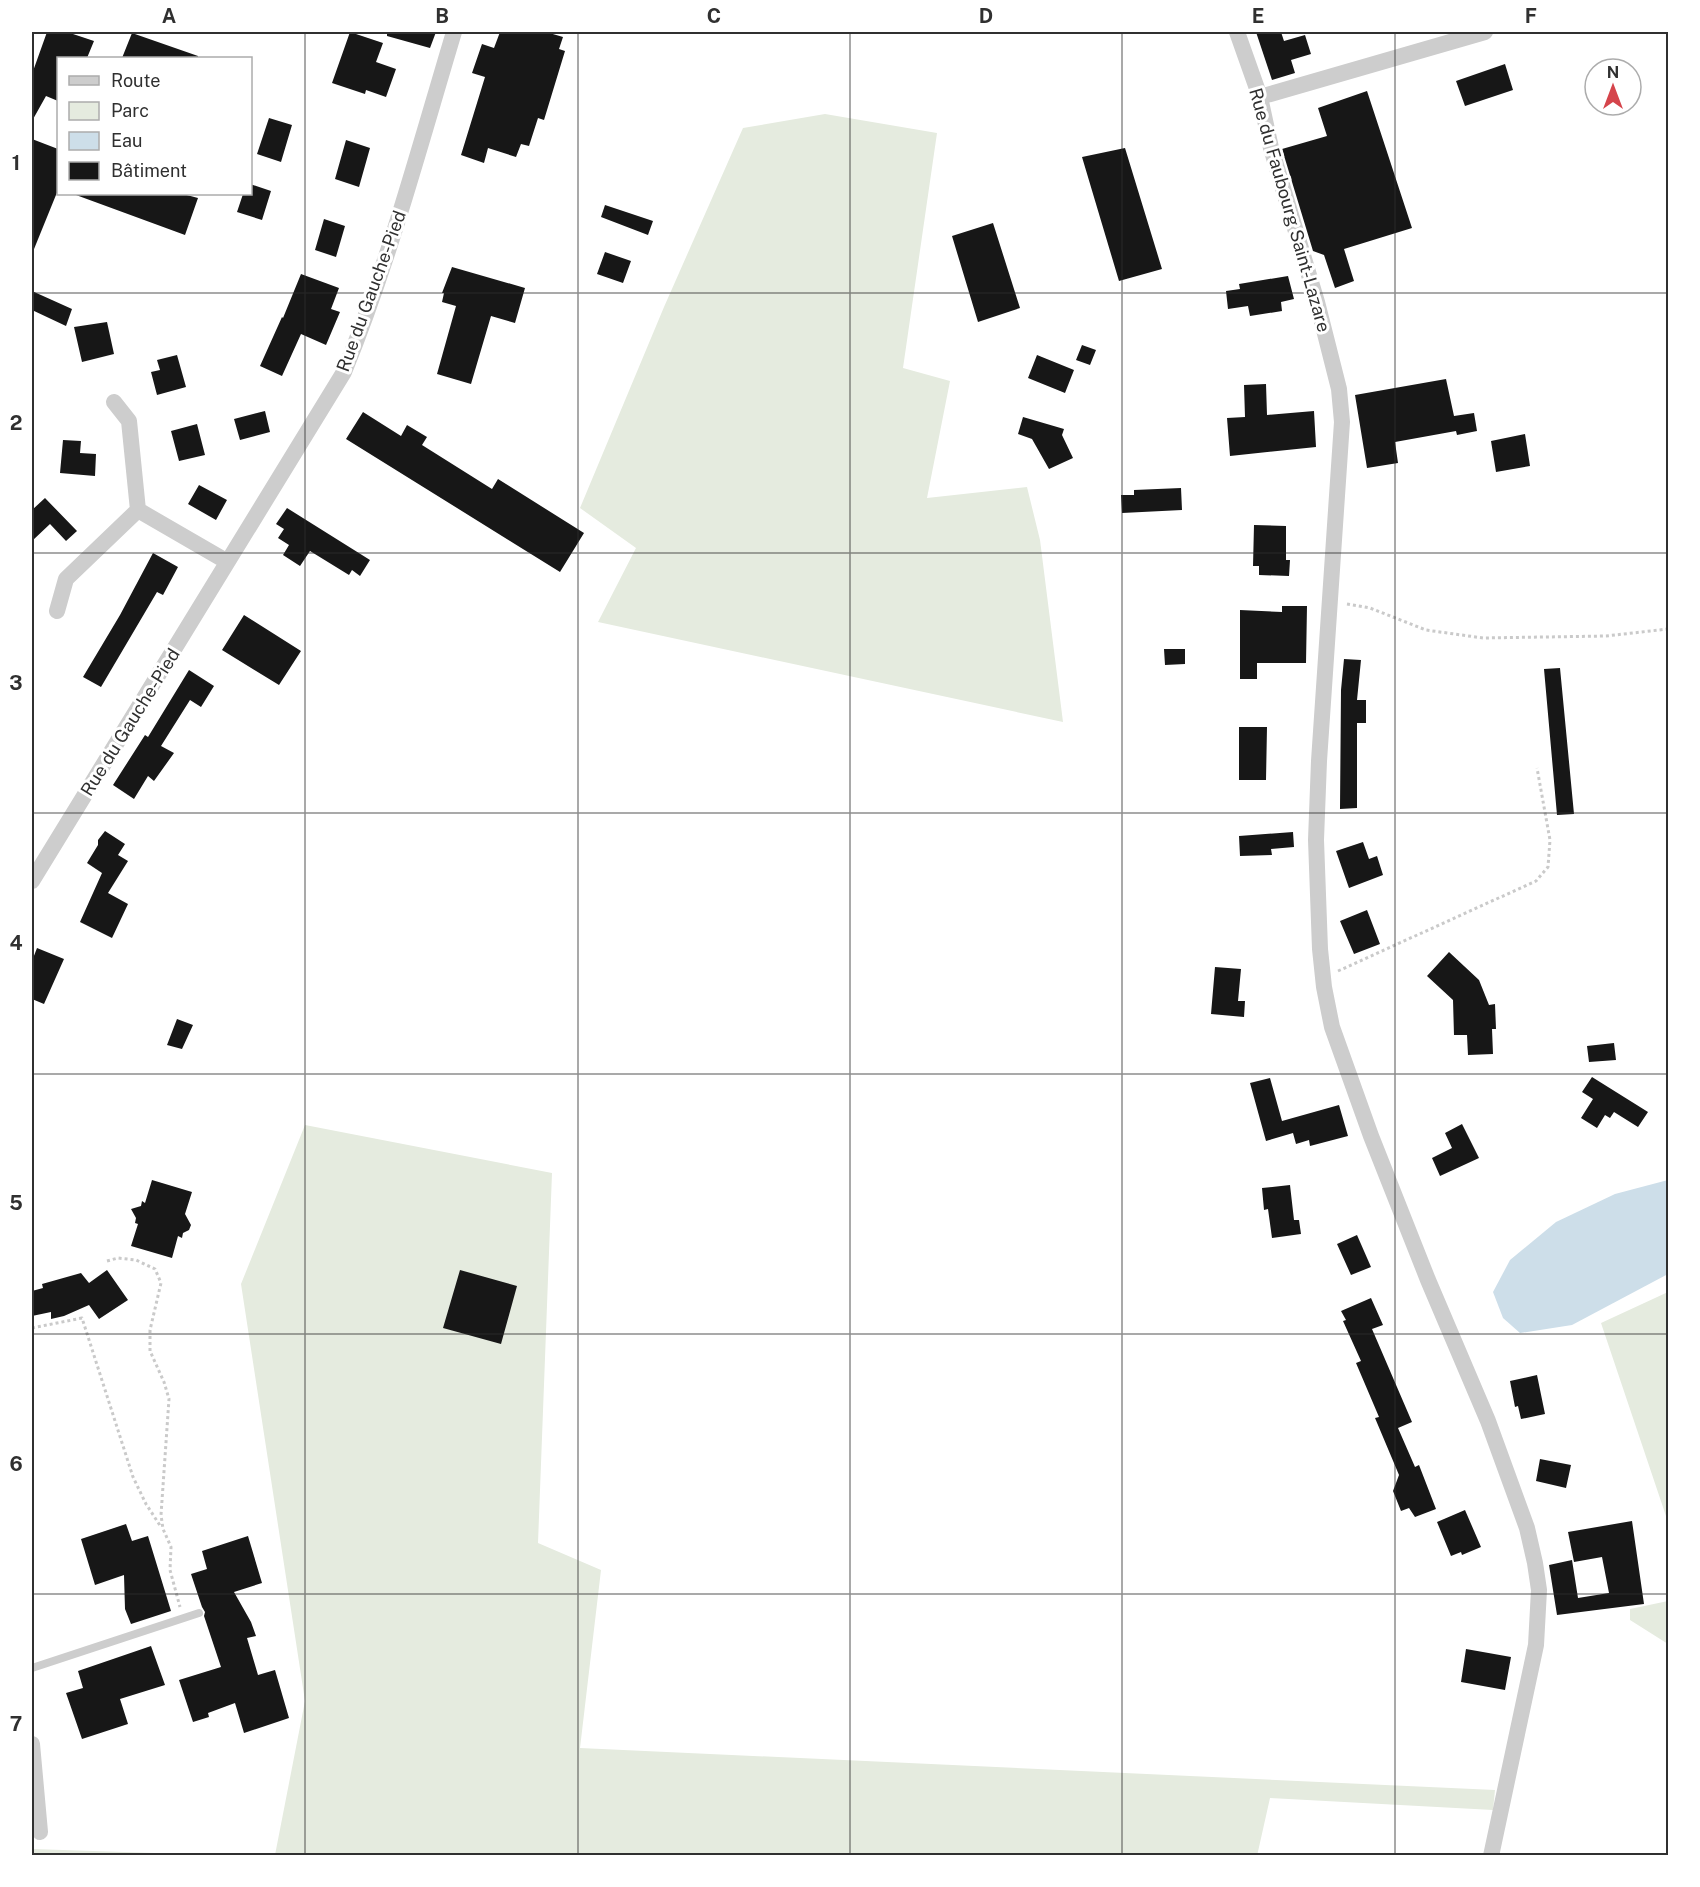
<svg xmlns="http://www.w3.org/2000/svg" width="1700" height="1887" font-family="'Public Sans',sans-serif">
  <rect width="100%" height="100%" fill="#fff"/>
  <path fill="#e5ebdf" d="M825,114L937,133L903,368L950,381L927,498L1027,487L1040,540L1063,722L598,622L636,548L580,508L664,307L743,128Z
    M305,1125L552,1173L538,1543L601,1570L580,1748L1495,1790L1493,1810L1270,1798L1257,1856L275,1855L305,1701L241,1284Z
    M1668,1292V1522L1601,1323Z
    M1668,1601V1644L1630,1620V1609Z
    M32,1849L216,1855L32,1856Z"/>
  <path fill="#cddee9" d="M1668,1180V1274L1572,1325L1520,1333L1503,1318L1493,1292L1510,1260L1556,1222L1615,1194Z"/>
  <path fill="#171717" d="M47,32H67L94,41L87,58H58V101L46,96L32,121V74Z
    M350,32L383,43L376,62L396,69L386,97L366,90L365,94L332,83Z
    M387,32H436L430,48L387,36Z
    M500,32H546L563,37L559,49L565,51L544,120L538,118L529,146L521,144L516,157L488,148L484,163L461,155L485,77L472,73L482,44L494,48Z
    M1256,32H1281L1284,41L1305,35L1311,54L1291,60L1295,73L1272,80Z
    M132,33L198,56V58H122Z
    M1505,64L1513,90L1465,106L1456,81Z
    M1367,91L1412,228L1344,249L1354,281L1335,288L1324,255L1313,251L1282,149L1327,136L1318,108Z
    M269,118L292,125L281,162L257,154Z
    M32,139L58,149V190L32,254Z
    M346,140L370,148L359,187L335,179Z
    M1125,148L1162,269L1119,281L1082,157Z
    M250,184L271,191L262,220L237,212L243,194H250Z
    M77,194H183L198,198L185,235L76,195Z
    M605,205L653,221L648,235L601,217Z
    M324,219L345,226L336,257L315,250Z
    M993,223L1020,308L978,322L952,236Z
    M605,252L631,261L623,283L597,274Z
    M452,267L525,288L515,323L491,316L471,384L437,374L456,306L442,302L444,293H442Z
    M301,274L339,288L331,309L340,312L326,345L301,334L282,376L260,366L282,317L283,318Z
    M1288,276L1294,299L1281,302L1282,311L1250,316L1248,306L1228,309L1226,291L1240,289L1239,284Z
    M32,291L72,309L66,326L32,310Z
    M107,322L114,354L82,362L74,327Z
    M1082,345L1096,350L1090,365L1076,360Z
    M177,355L186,387L157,395L151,372L160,370L157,360Z
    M1037,355L1074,370L1065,393L1028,378Z
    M1446,379L1454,416L1474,413L1477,431L1457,435L1456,431L1395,442L1398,463L1367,468L1355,395Z
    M1266,384L1267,415L1314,411L1316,447L1230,456L1227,418L1245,417L1244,385Z
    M265,411L270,432L240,440L234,419Z
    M363,412L401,436L407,425L427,437L422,445L492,489L498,479L584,533L560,572L346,439Z
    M1023,417L1064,429L1062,435L1073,458L1049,469L1032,439L1018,434Z
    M197,424L205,455L179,461L171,431Z
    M1525,434L1530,466L1496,472L1491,441Z
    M63,440L81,441L80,453L96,454L95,476L60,473Z
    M199,485L227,500L216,520L188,504Z
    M1181,488L1182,510L1122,513L1121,495H1134V490Z
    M45,498L77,531L66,541L50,524L32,541V510Z
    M287,508L370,560L360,576L352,570L349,575L310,551L300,566L283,555L289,545L278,538L284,529L276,524Z
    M1254,525L1286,526V560H1290L1289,576L1259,575V566H1253Z
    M153,553L178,567L163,595L157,592L101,687L83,677L120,615Z
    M1282,606H1307L1306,663H1257V679H1240V610L1282,612Z
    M244,615L301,651L279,685L222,650Z
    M1164,649H1185V664L1165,665Z
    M1344,659L1361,660L1357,700H1366V723H1357V808L1340,809L1341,690Z
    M1560,668L1574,814L1557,815L1544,669Z
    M189,670L214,686L201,707L190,700L161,746L174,753L154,781L148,776L134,799L113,785L145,735L148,737Z
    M1239,727H1267L1266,780H1239Z
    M105,831L125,844L118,855L128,861L108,893L128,904L112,938L80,922L102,873L87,863L98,845V840Z
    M1293,832L1294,847L1271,849L1272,855L1240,856L1239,836Z
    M1363,842L1369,859L1377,856L1383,875L1349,888L1336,851Z
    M1367,910L1380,944L1354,954L1340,921Z
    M37,948L64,959L44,1004L32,999V961Z
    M1449,952L1479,980L1489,1005L1495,1004L1496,1029H1492L1493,1054L1468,1055L1467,1035H1454L1453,1000L1427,976Z
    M1215,967L1241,969L1238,1001H1245L1244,1017L1211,1014Z
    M177,1019L193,1025L182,1049L167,1045Z
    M1614,1043L1616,1060L1589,1062L1587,1046Z
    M1592,1077L1648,1112L1638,1127L1614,1112L1610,1118L1605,1115L1597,1128L1581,1118L1593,1099L1582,1092Z
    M1270,1078L1282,1121L1339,1105L1348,1136L1310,1146L1309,1140L1296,1144L1293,1133L1266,1141L1250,1083Z
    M1462,1124L1479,1158L1440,1176L1432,1158L1452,1148L1445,1133Z
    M152,1180L192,1192L185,1214L191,1225L189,1230L183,1233L182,1238L178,1236L172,1258L131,1246L138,1224L135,1223L136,1218L131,1209L141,1206L142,1201L145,1203Z
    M1290,1185L1294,1220H1299L1301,1234L1272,1238L1268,1209L1264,1210L1262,1188Z
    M1357,1235L1371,1267L1351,1275L1337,1244Z
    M107,1270L128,1300L99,1319L89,1305L64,1316L51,1319V1312L32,1316V1291L43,1288L42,1284L81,1273L89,1283Z
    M460,1270L517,1286L501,1344L443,1328Z
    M1371,1298L1383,1325L1372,1329L1412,1422L1398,1428L1415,1467L1419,1465L1436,1509L1415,1517L1409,1508L1401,1511L1393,1491L1399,1475L1375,1418L1379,1417L1356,1363L1361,1361L1343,1321L1346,1320L1341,1311Z
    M1537,1375L1545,1414L1521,1419L1518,1406L1515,1407L1510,1381Z
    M1540,1459L1571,1465L1566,1488L1536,1481Z
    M1465,1510L1481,1547L1462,1555L1461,1552L1451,1556L1437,1522Z
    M1632,1521L1644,1604L1557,1615L1549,1565L1572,1560L1578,1598L1609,1593L1602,1557L1574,1562L1568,1532Z
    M126,1524L132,1541L148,1536L171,1611L131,1624L125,1609L124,1575L95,1585L81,1539Z
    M248,1536L262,1583L234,1592L251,1622L256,1636L247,1638L258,1675L275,1670L289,1718L244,1733L235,1703L208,1713L209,1717L193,1722L179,1680L221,1667L204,1616L205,1612L202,1607L191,1574L207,1569L202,1551Z
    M151,1646L165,1685L120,1699L128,1724L82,1739L66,1693L83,1688L78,1671Z
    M1466,1649L1511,1657L1505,1690L1461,1682Z"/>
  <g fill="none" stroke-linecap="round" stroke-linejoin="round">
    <path stroke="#cacaca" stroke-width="3" stroke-dasharray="3 3" stroke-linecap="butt" d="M1347,604L1370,608L1426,630L1483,638L1606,636L1668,629
      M1338,971L1536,881L1548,867L1550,840L1537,768
      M107,1261L118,1258L136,1260L155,1269L161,1283L150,1330V1351L164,1382L169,1399L161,1515L163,1529L171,1547L170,1570L180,1607
      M32,1328L82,1318L133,1477L146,1504L161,1527"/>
    <path stroke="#cdcdcd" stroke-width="8" d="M32,1668L199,1613"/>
    <path stroke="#cdcdcd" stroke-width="16" d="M1237,32L1260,97L1271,148L1317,302L1339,389L1342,422L1319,761L1316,840L1320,949L1324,987L1332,1027L1371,1136L1428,1280L1488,1421L1527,1528L1535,1563L1539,1590L1536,1645L1491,1856
      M1260,97L1485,32
      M138,510L226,561
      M57,611L66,579L138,510L129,421L114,402
      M32,881L344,372C389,262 420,145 454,32
      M32,1744L40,1832"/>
  </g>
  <path fill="none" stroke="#303030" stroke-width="1.5" stroke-opacity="0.55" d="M305,32V1856M578,32V1856M850,32V1856M1122,32V1856M1395,32V1856M32,293H1668M32,553H1668M32,813H1668M32,1074H1668M32,1334H1668M32,1594H1668"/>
  <g text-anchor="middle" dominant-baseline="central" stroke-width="6" stroke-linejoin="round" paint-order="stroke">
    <g font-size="18" fill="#303030" stroke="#fff">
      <text transform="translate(1290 210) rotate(74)">Rue du Faubourg Saint-Lazare</text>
      <text transform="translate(371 291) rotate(-70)">Rue du Gauche-Pied</text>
      <text transform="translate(130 722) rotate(-58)">Rue du Gauche-Pied</text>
    </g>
  </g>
  <rect width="1700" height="1887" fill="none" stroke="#ffffff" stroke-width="66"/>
  <rect x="57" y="57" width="195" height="138" fill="#ffffff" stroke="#acacac" stroke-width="1.5"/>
  <rect x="69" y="76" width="30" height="9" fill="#cdcdcd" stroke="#acacac" stroke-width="1.5"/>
  <text x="111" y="87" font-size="18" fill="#303030">Route</text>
  <rect x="69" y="102" width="30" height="18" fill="#e5ebdf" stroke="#acacac" stroke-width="1.5"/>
  <text x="111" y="117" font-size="18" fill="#303030">Parc</text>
  <rect x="69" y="132" width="30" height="18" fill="#cddee9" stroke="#acacac" stroke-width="1.5"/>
  <text x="111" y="147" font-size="18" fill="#303030">Eau</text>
  <rect x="69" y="162" width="30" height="18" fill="#171717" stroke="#acacac" stroke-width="1.5"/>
  <text x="111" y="177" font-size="18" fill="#303030">Bâtiment</text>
  <g transform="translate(1613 87)"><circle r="28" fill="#ffffff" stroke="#acacac" stroke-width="1.5"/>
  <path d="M0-4.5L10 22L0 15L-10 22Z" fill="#d5444b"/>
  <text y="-9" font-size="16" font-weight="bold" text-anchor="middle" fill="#303030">N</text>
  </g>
  <rect x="33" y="33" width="1634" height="1821" fill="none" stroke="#303030" stroke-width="2"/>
  <g font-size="20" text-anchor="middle" font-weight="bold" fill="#303030">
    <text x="169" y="23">A</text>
    <text x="442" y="23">B</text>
    <text x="714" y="23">C</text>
    <text x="986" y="23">D</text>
    <text x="1258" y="23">E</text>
    <text x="1531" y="23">F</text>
    <text x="16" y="170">1</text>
    <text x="16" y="430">2</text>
    <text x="16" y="690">3</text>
    <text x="16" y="950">4</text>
    <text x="16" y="1210">5</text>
    <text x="16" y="1471">6</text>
    <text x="16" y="1731">7</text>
  </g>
</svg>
